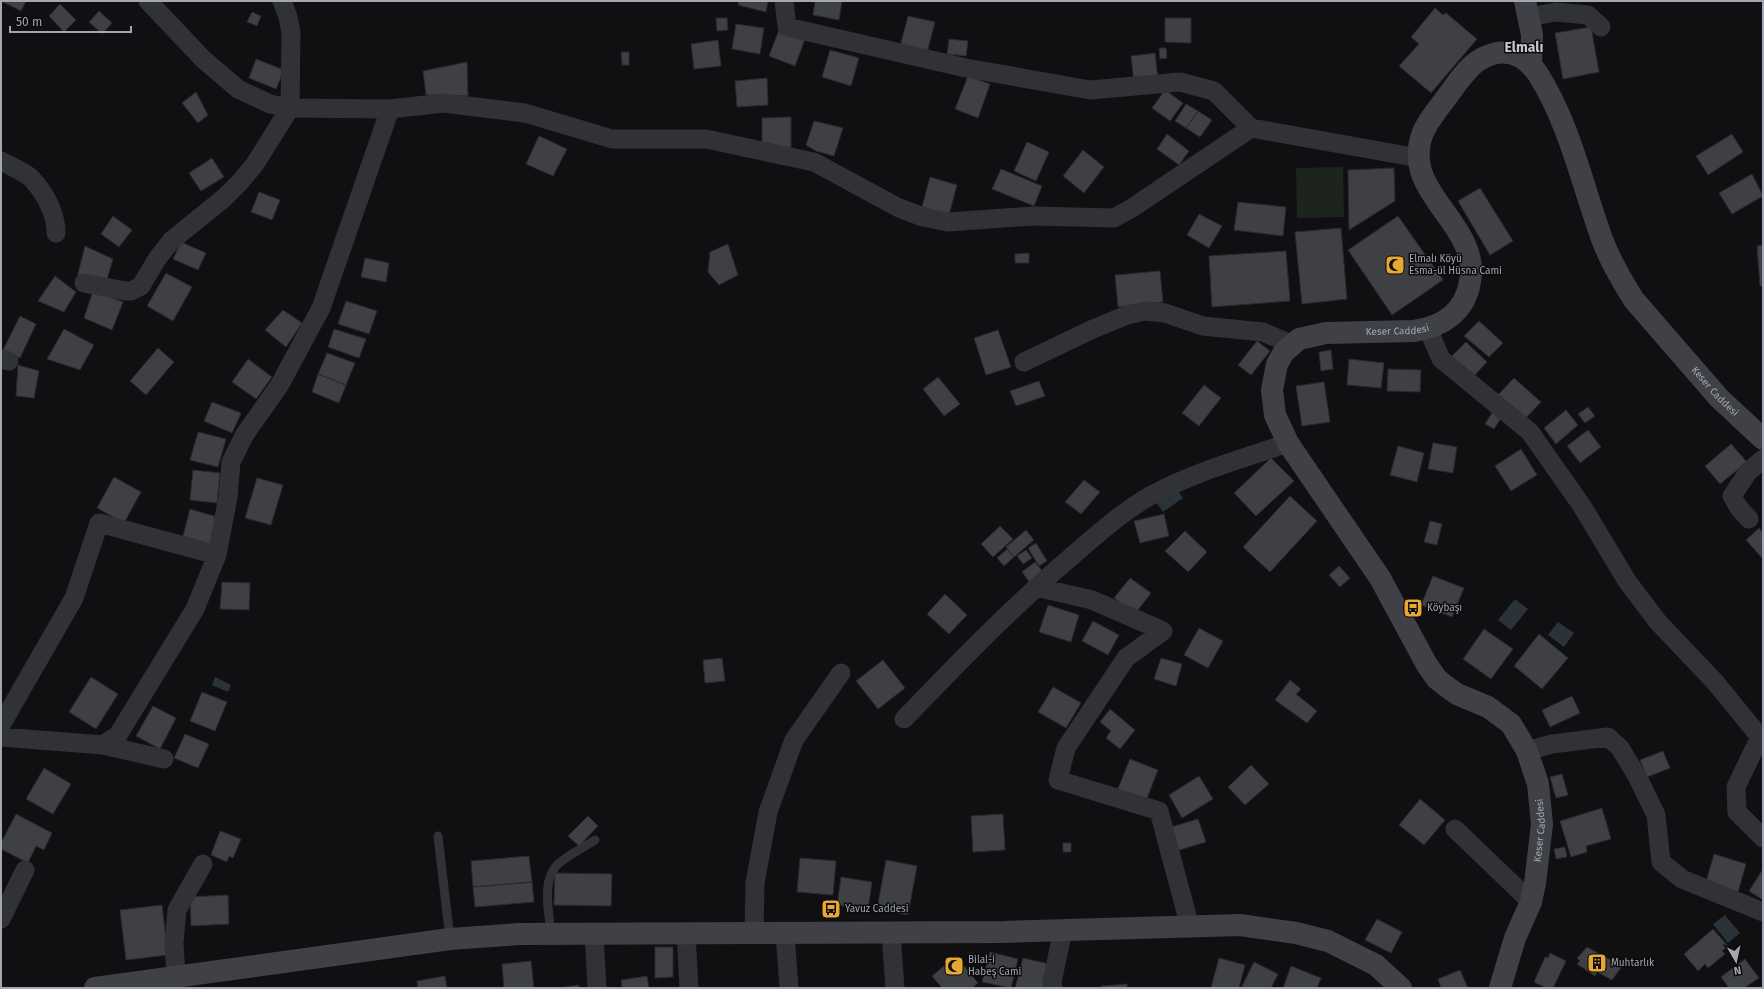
<svg xmlns="http://www.w3.org/2000/svg" width="1764" height="989" font-family="'Fira Sans',sans-serif">
  <rect width="100%" height="100%" fill="#101012"/>
  <path fill="#1d241d" d="M1343,167L1344,217L1297,218L1296,168Z"/>
  <path fill="#2a3339" d="M1176,488L1183,498L1163,512L1156,502Z
    M1515,599L1528,609L1511,630L1498,620Z
    M1558,622L1574,633L1564,647L1548,635Z
    M215,677L231,685L228,692L212,685Z
    M1725,915L1740,933L1728,943L1713,924Z"/>
  <path fill="#3f4044" stroke="#2a2a2d" d="M1,1H26L21,11Z
    M739,1H768L766,12L738,5Z
    M815,1H842L839,20L813,15Z
    M60,4L76,20L64,32L49,16Z
    M1435,8L1443,15L1446,13L1477,39L1431,93L1399,66L1419,44L1411,37Z
    M99,11L112,23L102,34L89,22Z
    M252,12L261,16L257,26L247,22Z
    M908,16L935,22L927,53L900,47Z
    M716,18H727L728,30L717,31Z
    M1165,18H1191V43L1165,42Z
    M736,24L764,28L760,54L732,49Z
    M1591,27L1599,72L1563,79L1555,33Z
    M779,30L805,39L795,66L769,56Z
    M949,39L968,41L966,56L947,54Z
    M718,40L721,66L694,69L691,44Z
    M1159,48H1166L1167,58L1160,59Z
    M830,50L859,58L851,86L822,77Z
    M621,52H629V65H622Z
    M1155,53L1158,80L1134,83L1131,56Z
    M256,59L284,70L276,89L249,78Z
    M467,62L468,96L426,95L423,71Z
    M968,76L990,84L978,118L955,109Z
    M767,78L768,105L737,107L735,81Z
    M1165,90L1183,103L1170,121L1152,108Z
    M196,92L208,115L198,123L182,103Z
    M1186,104L1198,111L1186,128L1175,121Z
    M1198,111L1212,120L1200,137L1186,128Z
    M791,117V147L762,148V118Z
    M814,121L843,128L834,156L816,151L806,145Z
    M1167,134L1189,151L1179,165L1157,149Z
    M1732,134L1743,152L1708,175L1696,156Z
    M539,136L567,149L553,176L526,164Z
    M1027,142L1049,152L1036,181L1014,171Z
    M1083,150L1104,167L1084,193L1063,176Z
    M212,158L224,177L201,191L189,173Z
    M1394,168L1395,201L1349,230L1348,170Z
    M1001,169L1042,186L1034,206L992,189Z
    M1752,174L1763,196L1732,214L1719,193Z
    M930,177L957,185L949,215L922,207Z
    M1480,188L1513,241L1490,255L1458,201Z
    M259,192L280,200L272,220L251,212Z
    M1238,202L1286,207L1283,236L1234,230Z
    M1199,214L1222,226L1209,248L1187,235Z
    M113,216L132,230L119,247L101,234Z
    M1398,216L1443,280L1392,315L1348,250Z
    M1341,228L1347,299L1302,304L1295,232Z
    M181,242L206,253L198,270L173,259Z
    M728,244L738,275L719,285L708,272L710,252Z
    M1763,245V286H1760L1757,246Z
    M85,246L113,259L105,286L77,278Z
    M1286,251L1290,301L1212,307L1209,256Z
    M1029,253V263H1015V254Z
    M365,258L389,263L386,282L361,277Z
    M1160,271L1163,302L1118,307L1115,275Z
    M166,273L192,287L173,321L147,306Z
    M55,276L76,292L64,312L38,301Z
    M93,291L123,302L112,330L84,318Z
    M346,301L377,311L369,334L338,324Z
    M283,310L302,323L286,347L265,330Z
    M20,316L36,324L20,358L3,350Z
    M1479,321L1503,343L1489,357L1464,336Z
    M64,329L94,345L80,370L47,359Z
    M334,329L366,339L359,358L328,347Z
    M998,330L1011,367L986,375L974,338Z
    M1257,341L1270,351L1251,375L1238,365Z
    M1466,342L1487,362L1473,377L1451,357Z
    M158,348L174,362L146,395L130,381Z
    M1331,350L1333,369L1321,371L1319,352Z
    M327,353L355,363L346,385L318,374Z
    M248,359L272,377L256,399L232,382Z
    M1349,359L1384,363L1381,388L1347,385Z
    M18,365L39,371L34,398L16,396Z
    M1388,369L1421,370L1420,392L1387,391Z
    M318,374L346,385L339,403L312,392Z
    M938,377L960,404L944,416L923,389Z
    M1514,378L1541,402L1522,422L1495,398Z
    M1039,381L1045,396L1016,406L1010,391Z
    M1324,382L1330,422L1302,426L1296,386Z
    M1204,385L1221,398L1199,426L1182,413Z
    M212,402L241,413L232,433L204,421Z
    M1588,407L1595,416L1585,423L1578,414Z
    M1566,410L1578,425L1556,444L1544,428Z
    M1492,413L1501,418L1494,429L1485,424Z
    M1588,430L1601,447L1580,463L1567,446Z
    M198,432L226,439L218,467L190,460Z
    M1433,443L1457,447L1453,473L1428,469Z
    M1731,444L1747,462L1720,484L1705,466Z
    M1398,446L1424,453L1417,482L1390,475Z
    M1521,449L1537,475L1511,491L1495,466Z
    M1271,458L1294,481L1256,516L1234,493Z
    M193,470L220,473L217,503L190,500Z
    M114,477L141,492L124,523L97,508Z
    M257,478L283,485L271,525L245,518Z
    M1084,480L1100,492L1081,514L1065,502Z
    M1290,496L1317,521L1270,572L1243,547Z
    M190,509L217,517L210,544L183,536Z
    M1164,514L1169,536L1140,543L1134,521Z
    M1430,521L1442,524L1437,545L1424,542Z
    M1000,526L1013,539L993,557L981,544Z
    M1759,528L1763,533L1762,558L1746,540Z
    M1026,530L1034,540L1014,557L1006,547Z
    M1185,531L1207,552L1188,572L1165,551Z
    M1036,543L1047,561L1039,566L1028,548Z
    M1007,549L1014,557L1004,566L997,558Z
    M1026,550L1032,558L1023,564L1017,556Z
    M1035,562L1043,572L1030,583L1022,572Z
    M1339,566L1350,578L1340,587L1329,575Z
    M1433,576L1464,588L1452,617L1421,605Z
    M1130,578L1151,593L1135,614L1114,598Z
    M222,582L250,583L249,610L220,609Z
    M945,594L967,615L949,634L927,614Z
    M1048,605L1079,615L1071,642L1039,632Z
    M1093,621L1119,635L1108,655L1082,641Z
    M1199,628L1223,641L1208,668L1184,655Z
    M1484,629L1513,649L1491,679L1463,659Z
    M1539,634L1568,658L1542,689L1514,666Z
    M722,658L725,681L705,683L703,660Z
    M1161,658L1182,664L1176,686L1154,679Z
    M883,660L905,688L878,709L856,681Z
    M91,677L118,694L96,729L69,712Z
    M1290,680L1301,689L1296,694L1317,711L1307,723L1275,700Z
    M1053,687L1081,703L1066,728L1038,712Z
    M202,692L227,702L215,731L190,721Z
    M1572,696L1580,713L1550,727L1542,710Z
    M153,706L176,718L160,749L136,736Z
    M1110,709L1135,730L1120,749L1106,738L1111,731L1100,722Z
    M185,734L209,744L198,768L174,758Z
    M1663,751L1670,768L1647,777L1640,760Z
    M1130,759L1158,770L1145,803L1117,791Z
    M1251,765L1269,784L1245,805L1228,787Z
    M44,768L71,784L53,814L26,799Z
    M1562,774L1568,795L1556,798L1550,777Z
    M1199,776L1213,799L1182,818L1169,795Z
    M1420,799L1445,820L1424,845L1399,825Z
    M1602,808L1611,839L1586,846L1587,852L1571,857L1560,821Z
    M16,814L52,833L44,850L36,846L28,863L1,849V843Z
    M1003,814L1005,850L973,852L971,816Z
    M588,816L598,826L579,846L568,836Z
    M1198,819L1206,842L1176,851L1168,828Z
    M220,831L241,839L233,858L229,856L227,862L211,855Z
    M1063,843H1071V852H1063Z
    M1565,847L1567,857L1556,859L1554,849Z
    M1714,854L1746,864L1738,892L1706,882Z
    M529,856L532,882L473,887L471,861Z
    M800,858L836,861L833,895L797,892Z
    M886,860L917,866L908,915L877,909Z
    M1763,869V900L1749,891Z
    M555,873L612,874L611,906L554,905Z
    M841,877L872,882L868,910L837,905Z
    M532,882L534,902L475,907L473,887Z
    M228,895L229,924L191,926L190,897Z
    M162,905L168,955L126,960L120,910Z
    M1377,919L1402,932L1391,953L1365,940Z
    M1713,929L1728,946L1722,951L1725,954L1708,968L1705,964L1698,971L1684,954Z
    M655,947H673V977L655,978Z
    M1587,947L1622,966L1612,980L1597,972L1595,976L1577,964L1580,961L1577,958Z
    M990,952L1018,959L1011,988L982,982Z
    M1550,953L1566,961L1553,988H1546L1534,982L1545,957L1548,958Z
    M956,956L978,983L972,988H942L932,976Z
    M1023,958L1049,964L1044,988H1015Z
    M1219,958L1245,965L1239,988H1211Z
    M1745,959L1759,978L1744,988H1729L1721,977Z
    M531,961L534,988H504L502,964Z
    M1254,962L1278,974L1271,988H1241Z
    M1291,966L1321,978L1317,988H1283Z
    M1460,970L1468,988H1441L1438,979Z
    M445,976L447,988H418L417,981Z
    M647,976L649,988H622L621,980Z
    M1127,984V988H1101V986Z
    M579,985V988H557Z"/>
  <g fill="none" stroke-linecap="round" stroke-linejoin="round">
    <path stroke="#313236" stroke-width="9" d="M438,836L450,939
      M551,933C549,912 541,880 558,864C568,855 583,848 595,840"/>
    <path stroke="#313236" stroke-width="19" d="M148,1L203,59L238,89L270,104L290,108L390,109L443,103L525,113L612,139H706L814,162L899,208L923,217L948,222L1033,216L1114,218L1132,208L1251,128L1419,158
      M784,1L787,27L966,68L1090,90L1180,82L1214,91L1251,128
      M1529,17L1556,12L1588,15L1601,27
      M1,161C10,166 23,171 31,178C45,193 56,213 56,233
      M84,283L125,291H131L141,286L157,259L171,241L224,198L240,182L255,164L290,108L291,32L288,17L282,1
      M1428,329L1441,359L1530,432L1582,506L1627,581L1658,622L1715,682L1760,737L1736,787L1737,812L1763,838
      M1,359L9,361
      M1024,362L1093,329L1127,315L1145,311L1165,313L1203,326L1263,332L1291,344
      M1749,519L1739,508L1732,496L1748,472L1763,459
      M1036,587L1092,600L1163,631L1126,658L1066,748L1058,780L1159,811L1190,927
      M904,719C958,663 1012,607 1071,557C1095,536 1122,512 1150,496C1193,472 1242,459 1288,443
      M1,725L74,598L99,523L217,555
      M1,737L103,745L118,735L195,609L217,555L228,497L231,462L245,434L279,386L321,308L390,109
      M103,745L164,759
      M1527,751L1552,744L1608,737L1620,748L1637,776L1656,815L1661,862L1682,879L1763,912
      M1455,829L1531,902
      M1,919L25,870
      M686,933L689,988
      M754,933L755,883L768,812L794,740L841,673
      M785,933L789,988
      M891,933L895,988
      M594,934L597,988
      M176,977L174,943L177,910L203,864
      M1053,988L1052,982L1063,930"/>
    <g stroke="#404146" stroke-width="22">
      <path d="M1525,1L1532,35L1531,64"/>
      <path d="M95,988L450,939L520,934L1003,932L1240,925L1296,933L1328,941L1376,965L1401,988"/>
      <path id="s1" d="M1500,988L1515,938L1531,902L1535,883L1542,824L1538,784L1527,751L1511,724L1488,707L1457,694L1447,687L1437,679L1427,665L1380,578L1288,443L1275,415L1272,390L1277,364L1284,352L1299,339L1326,333L1414,331C1442,327 1465,312 1470,282C1481,225 1404,195 1421,138C1426,122 1439,108 1449,94C1462,76 1474,57 1497,53C1515,50 1529,61 1538,74C1570,125 1582,184 1602,239C1610,261 1622,281 1634,300L1719,398L1763,439"/>
    </g>
  </g>
  <defs>
    <symbol id="mosque-square" viewBox="-11 -11 22 22"><rect x="-9" y="-9" width="18" height="18" rx="4" fill="#e8a732" stroke="#0b0b0c"/><path d="M3.5-4.9A6 6 0 1 0 3.5 4.9A5 5 0 1 1 3.5-4.9Z" fill="#111"/></symbol>
    <symbol id="bus-square" viewBox="-11 -11 22 22"><rect x="-9" y="-9" width="18" height="18" rx="4" fill="#e8a732" stroke="#0b0b0c"/><path d="M-5-6H5V4H4V6H2V4H-2V6H-4V4H-5ZM-3.5-4V0h7V-4ZM-3.5 1.2v1.5H-2V1.2ZM2 1.2v1.5H3.5V1.2Z" fill="#111"/></symbol>
    <symbol id="building-square" viewBox="-11 -11 22 22"><rect x="-9" y="-9" width="18" height="18" rx="4" fill="#e8a732" stroke="#0b0b0c"/><path d="M-4-6H4V6H1V3H-1V6H-4ZM-2.5-4.3h1.7v1.8h-1.7ZM.8-4.3h1.7v1.8H.8ZM-2.5-1h1.7V.8h-1.7ZM.8-1h1.7V.8H.8Z" fill="#111"/></symbol>
  </defs>
  <g fill-rule="evenodd">
    <use href="#mosque-square" x="1384" y="254" width="22" height="22"/>
    <use href="#bus-square" x="1402" y="597" width="22" height="22"/>
    <use href="#bus-square" x="820" y="898" width="22" height="22"/>
    <use href="#building-square" x="1586" y="952" width="22" height="22"/>
    <use href="#mosque-square" x="943" y="955" width="22" height="22"/>
  </g>
  <g text-anchor="middle" dominant-baseline="central" stroke-width="3" stroke-linejoin="round" paint-order="stroke">
    <g font-size="10" fill="#a2a7b2" stroke="#0b0b0c" text-anchor="start">
      <text x="1409" y="259">Elmalı Köyü<tspan x="1409" dy="12">Esma-ül Hüsna Cami</tspan></text>
      <text x="1427" y="608">Köybaşı</text>
      <text x="845" y="909">Yavuz Caddesi</text>
      <text x="968" y="960">Bilal-i<tspan x="968" dy="12">Habeş Cami</tspan></text>
      <text x="1611" y="963">Muhtarlık</text>
    </g>
    <g font-size="10" fill="#a2a7b2" stroke="#0b0b0c">
      <text stroke="none"><textPath href="#s1" startOffset="859">Keser Caddesi</textPath></text>
      <text stroke="none"><textPath href="#s1" startOffset="1648">Keser Caddesi</textPath></text>
      <text stroke="none"><textPath href="#s1" startOffset="164">Keser Caddesi</textPath></text>
    </g>
    <g font-size="14" font-weight="bold" fill="#c3c6ce" stroke="#0b0b0c">
      <text x="1524" y="47">Elmalı</text>
    </g>
  </g>
  <rect width="1764" height="989" fill="none" stroke="#a2a7b2" stroke-width="4"/>
  <g transform="translate(1736 961) rotate(171)" stroke="#0b0b0c" stroke-width="3" paint-order="stroke">
  <path d="M0-3L7 15L0 10L-7 15Z" fill="#a2a7b2"/>
  <text y="-6" font-size="11" font-weight="bold" text-anchor="middle" fill="#a2a7b2">N</text>
  </g>
  <path d="M10 26v6h121v-6" fill="none" stroke="#a2a7b2" stroke-width="2"/>
  <text x="16" y="26" font-size="12" fill="#a2a7b2" stroke="#0b0b0c" stroke-width="3" paint-order="stroke">50 m</text>
</svg>
